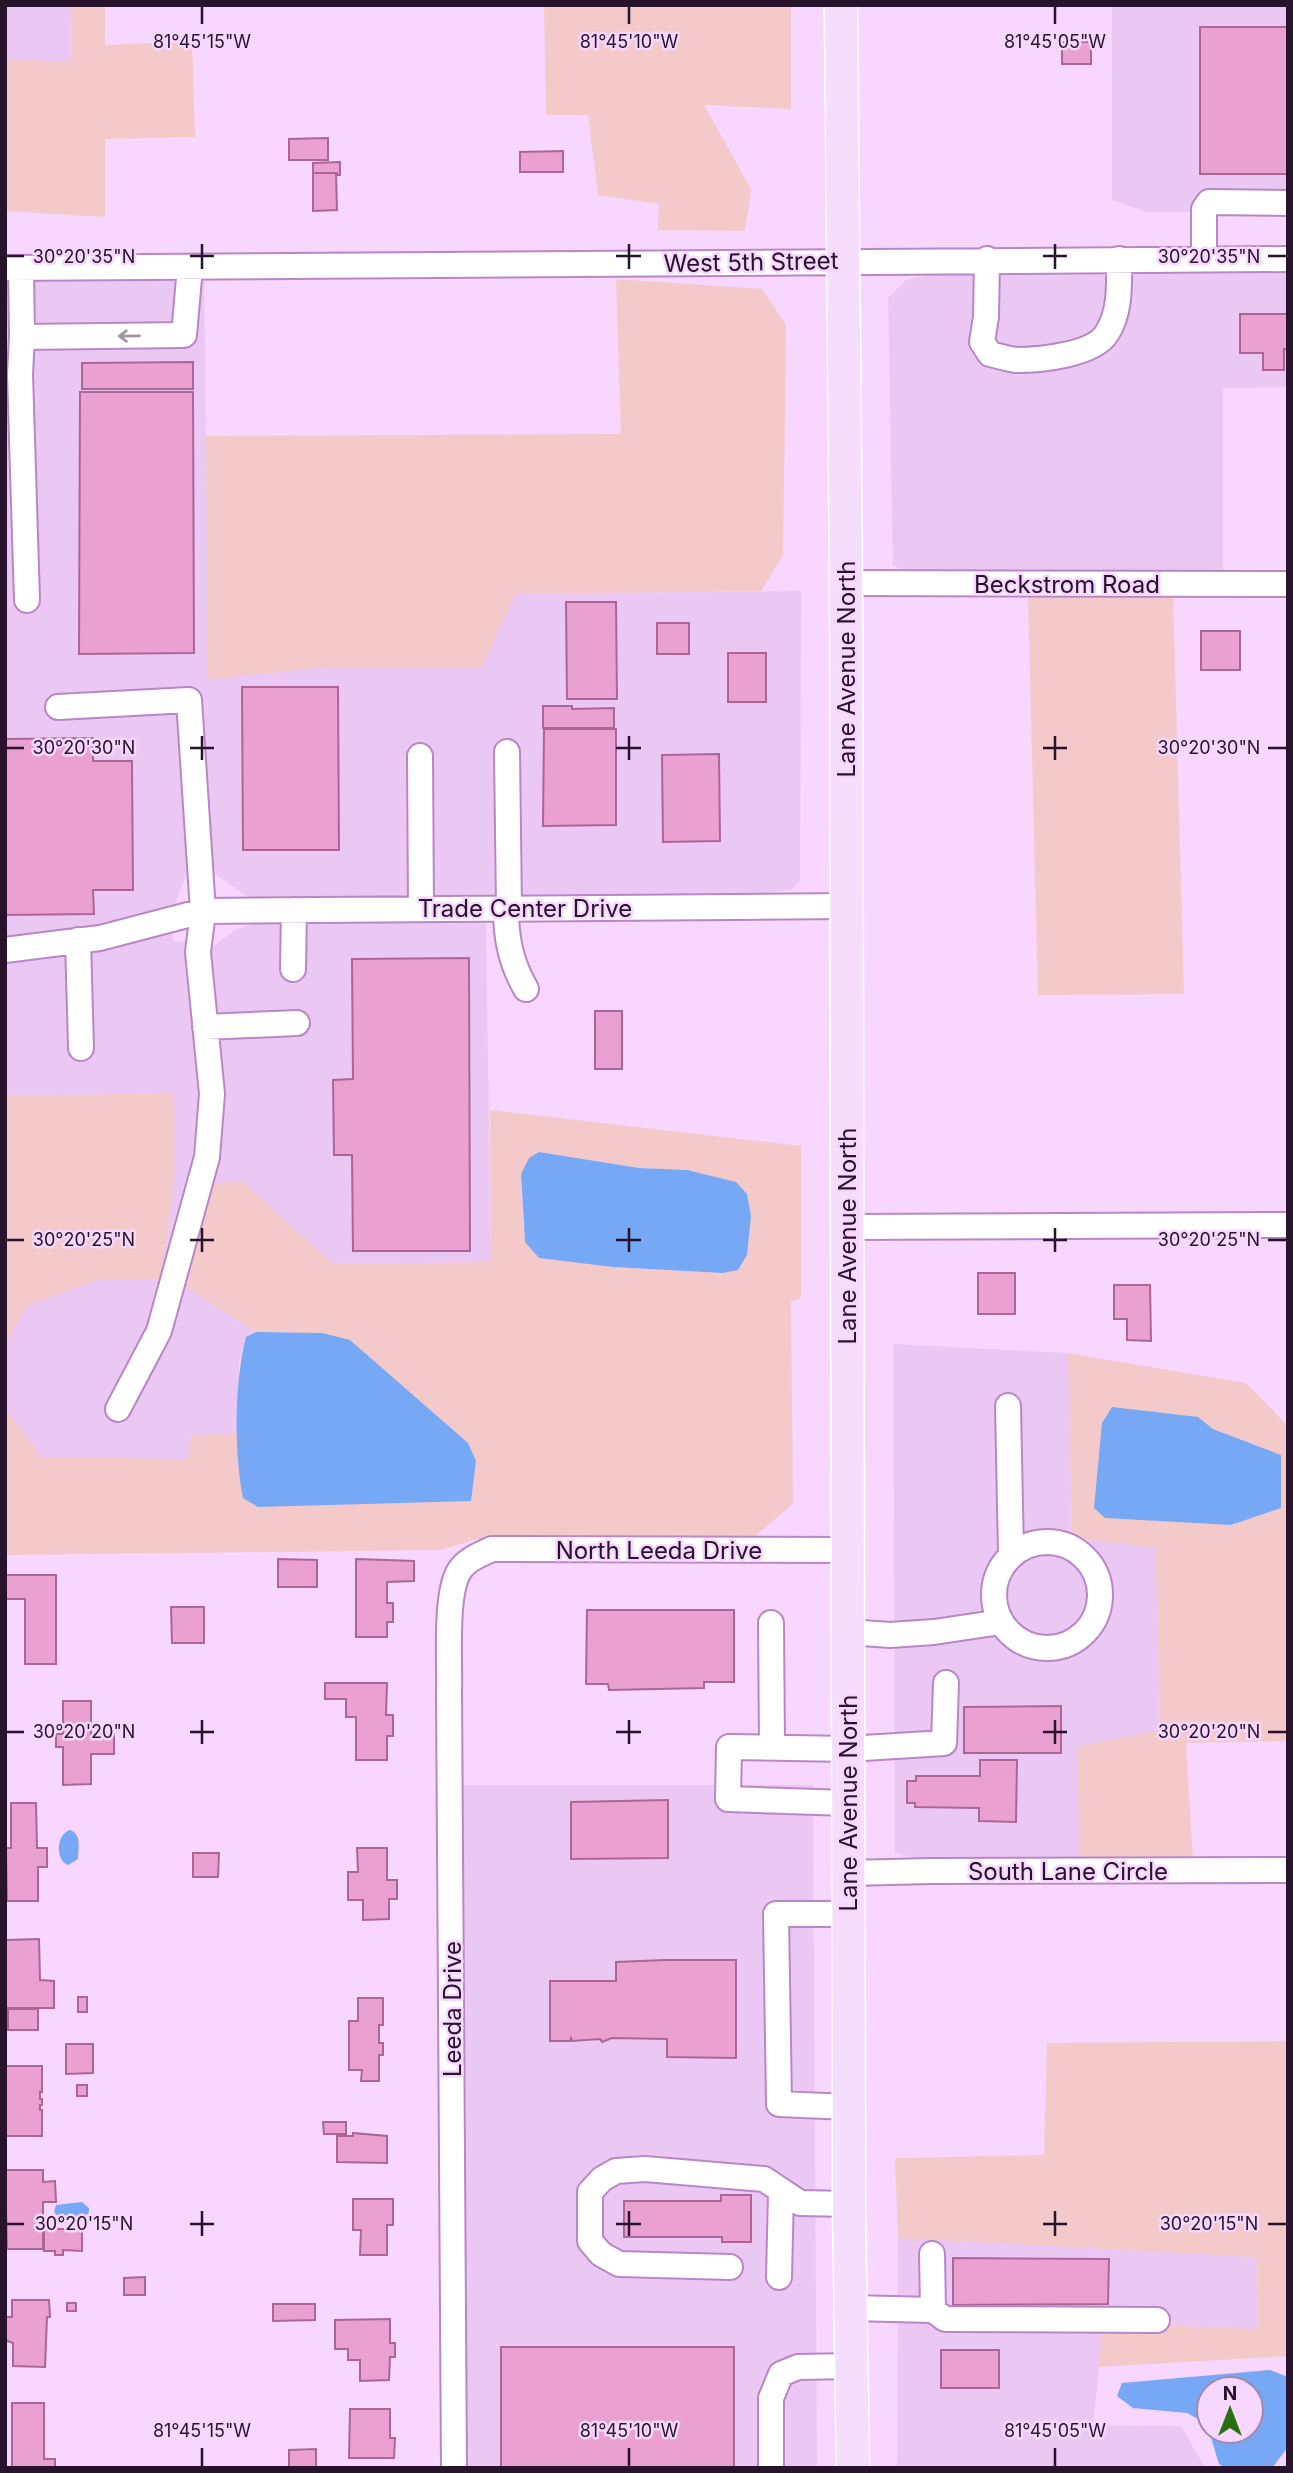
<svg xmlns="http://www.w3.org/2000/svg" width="1293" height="2473" font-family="Inter,sans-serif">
  <rect width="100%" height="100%" fill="#f7d6ff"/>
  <path fill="#ebc8f4" d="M5,5H71L72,63L5,59Z
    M1112,5H1288V211L1146,212L1112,200Z
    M949,270H1288V387L1223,388V573L914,575L893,565L888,298L906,280Z
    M5,277H204L209,679L328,667L514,594L801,591L800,880L793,889L750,896L251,899L206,868L186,875L175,904L173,941L214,946L235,930L261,922H486L491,1262L332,1264L242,1182L187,1288L256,1332L246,1337L239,1363L238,1434L191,1435L188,1459L42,1457L5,1409V1346L25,1306L100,1279L161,1278L173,1093L5,1096Z
    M893,1344L1068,1353L1072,1537L1156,1547L1160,1730L1080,1861L917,1859L895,1852Z
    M459,1785H813L817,2468H461Z
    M898,2238L1256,2257L1258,2329L1104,2323L1093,2425L1181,2426L1205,2468H897Z"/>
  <path fill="#f3cac9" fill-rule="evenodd" d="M71,5H105V45L192,41L195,137L105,139V217L5,211V59L72,62Z
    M544,5H791V109L704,105L751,189L745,231L658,230L659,204L598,195L588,115H546Z
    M616,279L762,289L786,325L783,555L761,591L515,594L481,668L328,667L208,679L206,436L621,434Z
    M1173,593L1184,994L1038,995L1028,594Z
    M173,1093L174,1184L161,1279H100L26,1306L5,1346V1096Z
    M490,1110L801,1146V1298L791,1301L793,1504L753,1538L477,1539L440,1550L5,1555V1409L42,1457L188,1459L191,1435L238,1434V1469L322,1333L256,1332L187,1288L210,1183L242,1182L333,1264L491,1262ZM539,1152L639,1168L687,1170L738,1270L723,1273L613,1267L525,1242L523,1224L521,1174Z
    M1068,1353L1246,1383L1288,1426V1741L1186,1743L1193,1861H1080L1077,1747L1160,1730L1156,1548L1072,1537ZM1198,1417L1213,1429L1281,1455L1105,1518Z
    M1288,2041V2356L1099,2367L1104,2323L1258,2329L1256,2257L898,2238L895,2158L1044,2155L1047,2043Z"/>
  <path fill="#77a8f5" d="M539,1152L639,1168L687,1170L736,1182L747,1194L751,1216L747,1255L738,1270L723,1273L613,1267L539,1258L525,1242L521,1174L529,1158Z
    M256,1332L322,1333L350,1340L468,1443L476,1461L471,1501L258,1507L243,1498C234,1451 234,1384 246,1337Z
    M1112,1407L1198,1417L1213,1429L1281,1455V1508L1231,1525L1105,1518L1094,1508L1102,1423Z
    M70,1830C82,1834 78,1848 78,1859L68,1865C55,1860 56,1834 70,1830Z
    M82,2202L89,2208V2212L84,2218L64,2223L54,2212L56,2205Z
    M1270,2370L1288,2377V2447L1272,2468H1226L1219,2464L1209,2431H1251V2389H1209V2429L1207,2424L1187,2413L1133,2408L1117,2396L1122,2383Z"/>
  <path fill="#eaa1d2" stroke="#ab6696" stroke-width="2" d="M1200,27H1288V174H1200Z
    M1062,42H1091V64H1062Z
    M328,138V160H289V139Z
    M563,151V172H520V152Z
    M340,162V175H337V173H313V163Z
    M313,173H336L337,210L313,211Z
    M1240,314H1288V349H1284V370H1263V353H1240Z
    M193,362V389H82V363Z
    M80,392H193L194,653L79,654Z
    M566,602H616L617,699H567Z
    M657,623H689V654H657Z
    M1201,631H1240V670H1201Z
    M728,653H766V702H728Z
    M242,687H338L339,850H243Z
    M543,706H572V709L614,708V728H543Z
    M544,729H616V825L543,826Z
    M93,738V761H132L133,890H93L94,914L5,915V739Z
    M719,754L720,841L663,842L662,755Z
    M469,958L470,1251H353L352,1155H334L333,1080L353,1079L352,959Z
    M595,1011H622V1069H595Z
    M978,1273H1015V1314H978Z
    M1114,1285H1150L1151,1341L1127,1340V1319H1114Z
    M278,1559L317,1560V1587H278Z
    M356,1559L414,1561V1581L387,1582V1603H393V1622H387V1637H356Z
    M6,1575H56V1664H25V1599H6Z
    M171,1607H204V1643H172Z
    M587,1610H734V1682H704V1688L609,1690L608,1684H586Z
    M325,1683H387L386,1715H393V1736H387V1760H356V1717H346V1699H325Z
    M63,1701H91V1734H114V1754H91V1784L63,1785V1747H56V1734H63Z
    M1061,1706V1753H964V1707Z
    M980,1760H1017L1016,1822L979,1821V1808L915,1807V1803H907V1781H916V1776H980Z
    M668,1800V1858L571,1859V1802Z
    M11,1803H36L37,1848H47V1867H38V1901H7L6,1848H11Z
    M357,1848H387V1880H397V1899H389V1919L363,1920V1900H348V1872H358Z
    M193,1853H219L218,1877H193Z
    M39,1939L40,1980L54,1981V2008H6V1940Z
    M665,1960H736V2058L667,2057V2039L612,2038L602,2042L600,2039L572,2041L571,2038L570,2041H550V1981H616V1962Z
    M78,1997H87V2012H78Z
    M358,1998H383V2025H379V2043H383V2055H379V2081H361L362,2070H349V2021H358Z
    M8,2009H38V2030H8Z
    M66,2044H93V2073L66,2074Z
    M6,2066H42V2092H40V2099H42V2105H40V2110H42V2136H6Z
    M77,2085H87V2096H77Z
    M323,2122H346V2134H324Z
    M353,2133L387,2136V2163L337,2162V2136H353Z
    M5,2170H43V2182L55,2181L56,2202H43V2249H7Z
    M721,2195H751V2242H722V2237H624V2201H721Z
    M353,2199H393V2225H387V2255H360L361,2230H353Z
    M44,2229H82V2251L63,2250V2255H55V2251H44Z
    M953,2258L1109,2259L1108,2304L953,2305Z
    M145,2277V2295H124V2278Z
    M12,2300H49L50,2317H47L45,2367L13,2366V2343L5,2340V2317H12Z
    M67,2303H76V2311H67Z
    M273,2304H315V2320L273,2321Z
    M390,2319V2343H395V2357H390L389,2380L360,2381V2360H348V2349H335V2320Z
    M501,2347H734V2468H501Z
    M941,2350H999V2388H941Z
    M12,2403H44V2459H55V2468H12Z
    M350,2409H390V2438H395L394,2458H349Z
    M316,2449V2468H289V2450Z"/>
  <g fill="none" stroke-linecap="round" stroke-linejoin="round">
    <defs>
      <path id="minor" d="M987,259L986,317L982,342L990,354C998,356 1008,359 1016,360C1040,360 1094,355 1107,333C1121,311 1119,284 1119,259
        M1204,259V209L1209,202L1288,203
        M5,268L1288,259
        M21,268L22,337L184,335L190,267
        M22,337L20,374L27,600
        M846,583L1288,584
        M58,707L189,700L203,911L198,952L212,1094L207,1157L159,1331L118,1409
        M507,752L509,909
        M420,756L421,909
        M506,909C506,939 511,963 526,989
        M78,940L81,1048
        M5,950L100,938L203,911L846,906
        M293,969L294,910
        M205,1027L297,1023
        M848,1227L1288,1225
        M1008,1406L1011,1554
        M994 1595a53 53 0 1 1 106 0a53 53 0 1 1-106 0Z
        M771,1623L772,1747
        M848,1632L890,1635L934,1632L1001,1622
        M848,1803L728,1799L729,1747L848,1749L944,1743L946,1683
        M849,1873L930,1871L1288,1870
        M849,1914H776L779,2104L849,2107
        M730,2267L619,2264L601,2254L590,2241V2192L602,2179L616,2171L645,2169L764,2179L800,2203L849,2204
        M779,2277L781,2192
        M851,2308L933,2310L932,2254
        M933,2310L945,2319L1157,2320
        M454,2468L449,1692C450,1661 445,1599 458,1573C465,1560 479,1555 492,1549L848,1550
        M771,2468V2398L781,2374L798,2367L852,2366"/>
      <path id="major" d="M841,5L846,583L849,2204L853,2468"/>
    </defs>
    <use href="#minor" stroke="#b986c6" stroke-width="28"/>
    <use href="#major" stroke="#fff" stroke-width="35"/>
    <use href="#minor" stroke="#fff" stroke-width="24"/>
    <use href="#major" stroke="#f5ddfb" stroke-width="32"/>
  </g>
  <defs><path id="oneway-shaft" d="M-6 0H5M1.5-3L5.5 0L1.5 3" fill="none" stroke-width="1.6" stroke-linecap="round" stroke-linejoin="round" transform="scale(1.75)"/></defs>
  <use stroke="#9e95a0" href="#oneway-shaft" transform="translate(129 336) rotate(179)"/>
  <path fill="none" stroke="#27132c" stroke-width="2.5" d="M202,7V24M629,7V24M1055,7V24M202,244V269M629,244V269M1055,244V269M7,256H24M190,256H214M616,256H641M1043,256H1067M1268,256H1286M202,736V760M629,736V760M1055,736V760M7,748H24M190,748H214M616,748H641M1043,748H1067M1268,748H1286M202,1228V1252M629,1228V1252M1055,1228V1252M7,1240H24M190,1240H214M616,1240H641M1043,1240H1067M1268,1240H1286M202,1720V1744M629,1720V1744M1055,1720V1744M7,1732H24M190,1732H214M616,1732H641M1043,1732H1067M1268,1732H1286M202,2211V2236M629,2211V2236M1055,2211V2236M7,2224H24M190,2224H214M616,2224H641M1043,2224H1067M1268,2224H1286M202,2448V2466M629,2448V2466M1055,2448V2466"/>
  <g text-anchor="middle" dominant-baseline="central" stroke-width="5" stroke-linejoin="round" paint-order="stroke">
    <g font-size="24" fill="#27132c" stroke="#f7d6ff">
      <text transform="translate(751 262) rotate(-1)">West 5th Street</text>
      <text x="1067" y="584">Beckstrom Road</text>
      <text transform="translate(846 669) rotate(-90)">Lane Avenue North</text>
      <text x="525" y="908">Trade Center Drive</text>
      <text transform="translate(847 1236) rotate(-90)">Lane Avenue North</text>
      <text x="659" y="1550">North Leeda Drive</text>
      <text transform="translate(848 1803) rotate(-90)">Lane Avenue North</text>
      <text x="1068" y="1871">South Lane Circle</text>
      <text transform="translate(452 2009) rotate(-90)">Leeda Drive</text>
    </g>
  </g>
  <g font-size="18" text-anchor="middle" fill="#27132c" stroke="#f7d6ff" stroke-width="5" stroke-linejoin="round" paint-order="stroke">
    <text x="202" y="48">81°45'15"W</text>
    <text x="629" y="48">81°45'10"W</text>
    <text x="1055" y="48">81°45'05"W</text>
    <text x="84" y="263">30°20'35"N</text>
    <text x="1209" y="263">30°20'35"N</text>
    <text x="84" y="754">30°20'30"N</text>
    <text x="1209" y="754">30°20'30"N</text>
    <text x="84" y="1246">30°20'25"N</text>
    <text x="1209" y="1246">30°20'25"N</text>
    <text x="84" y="1738">30°20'20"N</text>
    <text x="1209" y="1738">30°20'20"N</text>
    <text x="84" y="2230">30°20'15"N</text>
    <text x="1209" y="2230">30°20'15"N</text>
    <text x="202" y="2437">81°45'15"W</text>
    <text x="629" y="2437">81°45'10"W</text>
    <text x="1055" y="2437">81°45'05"W</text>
  </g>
  <rect width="1293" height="2473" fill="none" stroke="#27132c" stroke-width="14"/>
  <g transform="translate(1230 2410)"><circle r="33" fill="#f7d6ff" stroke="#a488ab" stroke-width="2"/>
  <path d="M0-5L12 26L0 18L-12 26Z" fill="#296f0e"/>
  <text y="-10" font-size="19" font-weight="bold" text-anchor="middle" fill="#27132c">N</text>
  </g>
</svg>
